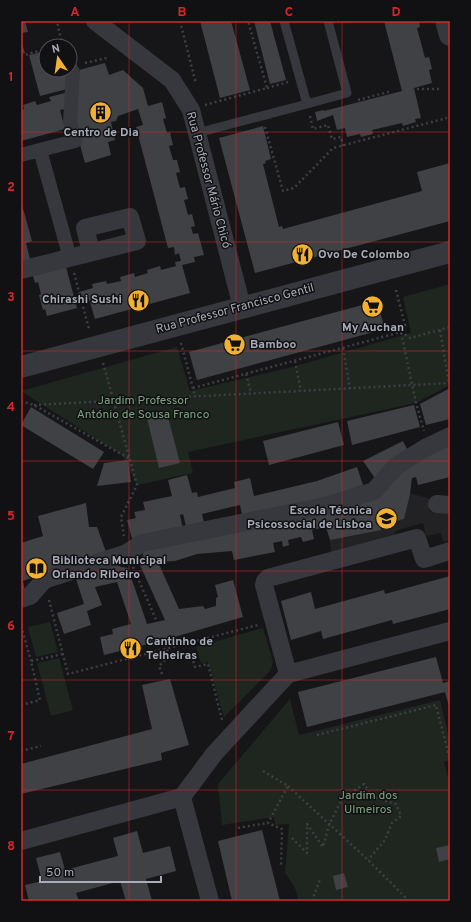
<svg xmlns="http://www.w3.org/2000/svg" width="471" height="922" font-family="Overpass,sans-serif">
  <rect width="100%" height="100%" fill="#161618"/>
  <path fill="#222225" d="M384,487L432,499L429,511L450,513V540L443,542L441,533L426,536L423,523L398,530L395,532L394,535L331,553L330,540L321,509Z"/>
  <path fill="#1e261f" d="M450,284V385L416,403L188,452L193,473L137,485L123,456L21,391L177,347L190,391L292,367L411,333L403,297Z
    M50,622L58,652L36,657L28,627Z
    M263,628L273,662L270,671L224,717L208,662L201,663L196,647Z
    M59,658L73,710L51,716L37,663Z
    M290,699L299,735L440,700L448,734H450V760L444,762L450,785V901H298C298,891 291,881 285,873L289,824L275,825L274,817L222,825L218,784Z"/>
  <path fill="#404145" d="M21,21H25L28,32L21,33Z
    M200,21H231L250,90L220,98Z
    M254,21H270L286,80L270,84Z
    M384,21H419L420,27L417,28L425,58L429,57L432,69L429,70L432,83L414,88L421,118L415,119L416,122L403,126L402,123L372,130L373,134L361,137L360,134L347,137L345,128L337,130L333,115L317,121L315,112L324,110V111L402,91Z
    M21,41L25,53L21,54Z
    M46,51V70H66L71,88L40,96L29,55Z
    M105,63L109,75L123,70L143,88L148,106L162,102L166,118L163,119L167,133L170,132L173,145L169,146L173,160H177L180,172L176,173L180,188L185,187L188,199L184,200L188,215L192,214L195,226L191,227L193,234L198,233L204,255L194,257L195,262L182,265L190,293L95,319L89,299L82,301L79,292L93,288L92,284L106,281L107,284L121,281L120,277L134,273L135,277L148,273L147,270L160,266L161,270L176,266L175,262L181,261L179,253L175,255L174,247L168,248L136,127L143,125L138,109L118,116L116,121L111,122L115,140L108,142L111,155L85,163L77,134L73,107L79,70Z
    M65,93L69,108L60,110L65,129L21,141V110L24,109L23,105L35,101L37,105L51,101L49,97Z
    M263,126L271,159L265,161L266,163L263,164L279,227L282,226L283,229L422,191L417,172L450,163V221L255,273L219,138Z
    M21,201L32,241L26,243L30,259L21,262Z
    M66,267L77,308L47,316L45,309L43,310L39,295L41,294L38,282L35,283L33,276Z
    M377,301L385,329L197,380L189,352Z
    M450,388V419L426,425L420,404Z
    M414,405L420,427L352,445L347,421Z
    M31,407L104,452L93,469L21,425Z
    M167,413L180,463L159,468L147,418Z
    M338,422L344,445L269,465L263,441Z
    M403,441L410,455L377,481L363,461Z
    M448,444L450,451V477L418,485L416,477L412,478L410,494L404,519L380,525L381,530L330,540L326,527L312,530L314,539L303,542L301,537L288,540L289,545L283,547L282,541L273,543L275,552L234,560L232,551L197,554L175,561L158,562L179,609L203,606L205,609L216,606V598L218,597L215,585L233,580L243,617L164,640L104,655L100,637L113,634L112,629L131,624L117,582L95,587L102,605L87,611L91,625L64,634L57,613L84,604L76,579L113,562L121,567L128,568L147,624L165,620L139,563L143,555L144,547L306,514L388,478Z
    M128,460L131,482L97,486L104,463Z
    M357,467L363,485L323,499L243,519L240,505L202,514L205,526L187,530L183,514L180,515L183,530L133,542L127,520L136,518L134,512L145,510L143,502L172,496L168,480L187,475L192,493L197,492L198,497L235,488L234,482L250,478L254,496L317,481Z
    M86,503L89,527H97L106,552L23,581L25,591H21V543L43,536L38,516Z
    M450,576V609L393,624L392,620L323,639L321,631L291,640L281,601L311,592L315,609L384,590L385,594Z
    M436,657L443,683L450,681V710L445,692L307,727L298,692Z
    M170,679L189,745L161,753L162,760L21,794V764L152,729L142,685Z
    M262,830L280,901H232L218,841Z
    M137,831L143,853L170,846L176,871L146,879L152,901H126L120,881L76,893L79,901H29L25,885L42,881L36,858L60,852L65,870L118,856L113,838Z
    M450,845V859L439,862L436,848Z
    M344,873L348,887L336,890L333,876Z"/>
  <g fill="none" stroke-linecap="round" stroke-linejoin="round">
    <path stroke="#3d3f44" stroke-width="2.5" stroke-dasharray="2 3" stroke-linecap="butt" d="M180,21L196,84
      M56,46L62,44L57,21
      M21,56L46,49
      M85,63L107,58
      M267,88L288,82
      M417,89H439
      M358,100L392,91
      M205,105L267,88L248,21
      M310,116L313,129L328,125L332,139L341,137L343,146
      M265,127L283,191L294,188L333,148L447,118
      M74,273L89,329
      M396,290L405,325L401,332L416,403L424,431
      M440,330L449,383
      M181,343L195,396
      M343,348L350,389
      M295,361L301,391
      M103,363L137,485L121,517L124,536
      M246,374L251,393
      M193,388L401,332L410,338L450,327
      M21,401L34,405L130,459
      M34,405L450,383
      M133,567L157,622
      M49,600L68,674L258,625
      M21,626L31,661
      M164,640L169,656
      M162,674L159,666L169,656L192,657L195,667L208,664L222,720
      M21,705L40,700L31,661L63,654
      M317,735L436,705L450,760
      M21,751L41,746
      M263,771L288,786L268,823L282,829L281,867
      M288,786L368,860L409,901
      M238,828L254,825L268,823
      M292,838L307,853V824L323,847L329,825L342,799L364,784L373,797L396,804L401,816L392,823L385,840L368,860
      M312,901L320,879"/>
    <path stroke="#37383d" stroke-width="9" d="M284,21L307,104L347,93L328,21
      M197,133L307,104"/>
    <path stroke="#37383d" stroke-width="14" d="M21,155L40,150
      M70,258L40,150L75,141L70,122L73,72L70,67"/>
    <path stroke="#37383d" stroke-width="18" d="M95,21L172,80L191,110L242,307
      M21,270L137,241L130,217L85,228L91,252
      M437,504L450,505
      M21,599L30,596L44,580L127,553L142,543L325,506L374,491L396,466L427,447L450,436
      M288,674L264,585L265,581L268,578L417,538L424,559L450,551
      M182,797L210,901
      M21,841L182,797L214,754L288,674L450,631"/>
    <path stroke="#37383d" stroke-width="22" d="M446,21L450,35
      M21,367L450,252"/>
  </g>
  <path fill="none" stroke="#d62828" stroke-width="1" stroke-opacity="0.55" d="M129,21V901M236,21V901M342,21V901M21,132H450M21,242H450M21,351H450M21,461H450M21,571H450M21,680H450M21,790H450"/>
  <defs>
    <symbol id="building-disc" viewBox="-11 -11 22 22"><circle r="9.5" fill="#f2b134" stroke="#111113"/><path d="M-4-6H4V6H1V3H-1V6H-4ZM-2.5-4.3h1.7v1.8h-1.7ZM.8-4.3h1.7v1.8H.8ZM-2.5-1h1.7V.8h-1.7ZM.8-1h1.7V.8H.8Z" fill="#111"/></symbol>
    <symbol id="restaurant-disc" viewBox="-11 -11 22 22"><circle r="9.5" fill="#f2b134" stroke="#111113"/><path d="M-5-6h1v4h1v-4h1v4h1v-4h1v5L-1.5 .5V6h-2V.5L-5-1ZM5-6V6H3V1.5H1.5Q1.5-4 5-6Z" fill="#111"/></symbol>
    <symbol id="supermarket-disc" viewBox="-11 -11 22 22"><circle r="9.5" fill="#f2b134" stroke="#111113"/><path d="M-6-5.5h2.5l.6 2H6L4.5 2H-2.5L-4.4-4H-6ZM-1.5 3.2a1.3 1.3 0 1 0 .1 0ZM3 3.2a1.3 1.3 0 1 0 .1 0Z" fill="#111"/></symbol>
    <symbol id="school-disc" viewBox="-11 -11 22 22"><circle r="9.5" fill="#f2b134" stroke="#111113"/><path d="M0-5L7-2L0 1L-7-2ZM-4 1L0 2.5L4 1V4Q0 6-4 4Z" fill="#111"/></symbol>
    <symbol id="library-disc" viewBox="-11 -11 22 22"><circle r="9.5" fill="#f2b134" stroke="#111113"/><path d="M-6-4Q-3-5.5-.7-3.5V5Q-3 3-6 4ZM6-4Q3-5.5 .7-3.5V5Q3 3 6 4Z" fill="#111"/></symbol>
  </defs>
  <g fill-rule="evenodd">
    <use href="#building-disc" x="88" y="100" width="25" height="25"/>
    <use href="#restaurant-disc" x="290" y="242" width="25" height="25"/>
    <use href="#restaurant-disc" x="126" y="288" width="25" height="25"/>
    <use href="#supermarket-disc" x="360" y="294" width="25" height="25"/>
    <use href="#supermarket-disc" x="222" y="332" width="25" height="25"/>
    <use href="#school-disc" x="374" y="506" width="25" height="25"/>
    <use href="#library-disc" x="24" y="556" width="25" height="25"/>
    <use href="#restaurant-disc" x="118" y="636" width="25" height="25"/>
  </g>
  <g text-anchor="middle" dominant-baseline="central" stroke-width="3" stroke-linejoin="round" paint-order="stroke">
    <g font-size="12" font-weight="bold" fill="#a8adb8" stroke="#111113" text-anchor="start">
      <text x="101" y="133" text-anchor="middle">Centro de Dia</text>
      <text x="318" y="255">Ovo De Colombo</text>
      <text x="122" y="300" text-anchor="end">Chirashi Sushi</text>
      <text x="373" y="328" text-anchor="middle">My Auchan</text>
      <text x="250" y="345">Bamboo</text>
      <text x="372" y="511" text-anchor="end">Escola Técnica<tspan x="372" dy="14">Psicossocial de Lisboa</tspan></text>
      <text x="52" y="561">Biblioteca Municipal<tspan x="52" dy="14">Orlando Ribeiro</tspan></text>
      <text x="146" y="642">Cantinho de<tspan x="146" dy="14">Telheiras</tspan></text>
    </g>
    <g font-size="12" fill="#a8adb8" stroke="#111113">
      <text transform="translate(208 180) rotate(75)">Rua Professor Mário Chicó</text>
      <text transform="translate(235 309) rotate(-15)">Rua Professor Francisco Gentil</text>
    </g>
    <g font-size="12" fill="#7fa381" stroke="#111113">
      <text x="143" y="401">Jardim Professor<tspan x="143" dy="14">António de Sousa Franco</tspan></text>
      <text x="368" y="796">Jardim dos<tspan x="368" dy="14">Ulmeiros</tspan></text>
    </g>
  </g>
  <rect width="471" height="922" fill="none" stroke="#111113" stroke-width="44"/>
  <g transform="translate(58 58) rotate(347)"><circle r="19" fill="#111113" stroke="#4d4f55"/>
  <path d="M0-3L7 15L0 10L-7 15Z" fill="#f2b134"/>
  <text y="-6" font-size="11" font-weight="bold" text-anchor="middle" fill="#a8adb8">N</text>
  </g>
  <path d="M40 876v6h121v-6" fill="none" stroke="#a8adb8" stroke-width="2"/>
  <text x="46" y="876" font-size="12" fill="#a8adb8" stroke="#111113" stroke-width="3" paint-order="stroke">50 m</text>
  <rect x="22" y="22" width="427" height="878" fill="none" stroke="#d62828" stroke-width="1.5"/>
  <g font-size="13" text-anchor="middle" font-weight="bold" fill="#d62828">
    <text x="75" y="16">A</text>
    <text x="182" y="16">B</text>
    <text x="289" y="16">C</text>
    <text x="396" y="16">D</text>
    <text x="11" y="81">1</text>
    <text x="11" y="191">2</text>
    <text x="11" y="301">3</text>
    <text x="11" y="411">4</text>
    <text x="11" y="520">5</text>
    <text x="11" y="630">6</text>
    <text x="11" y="740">7</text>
    <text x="11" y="850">8</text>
  </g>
</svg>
